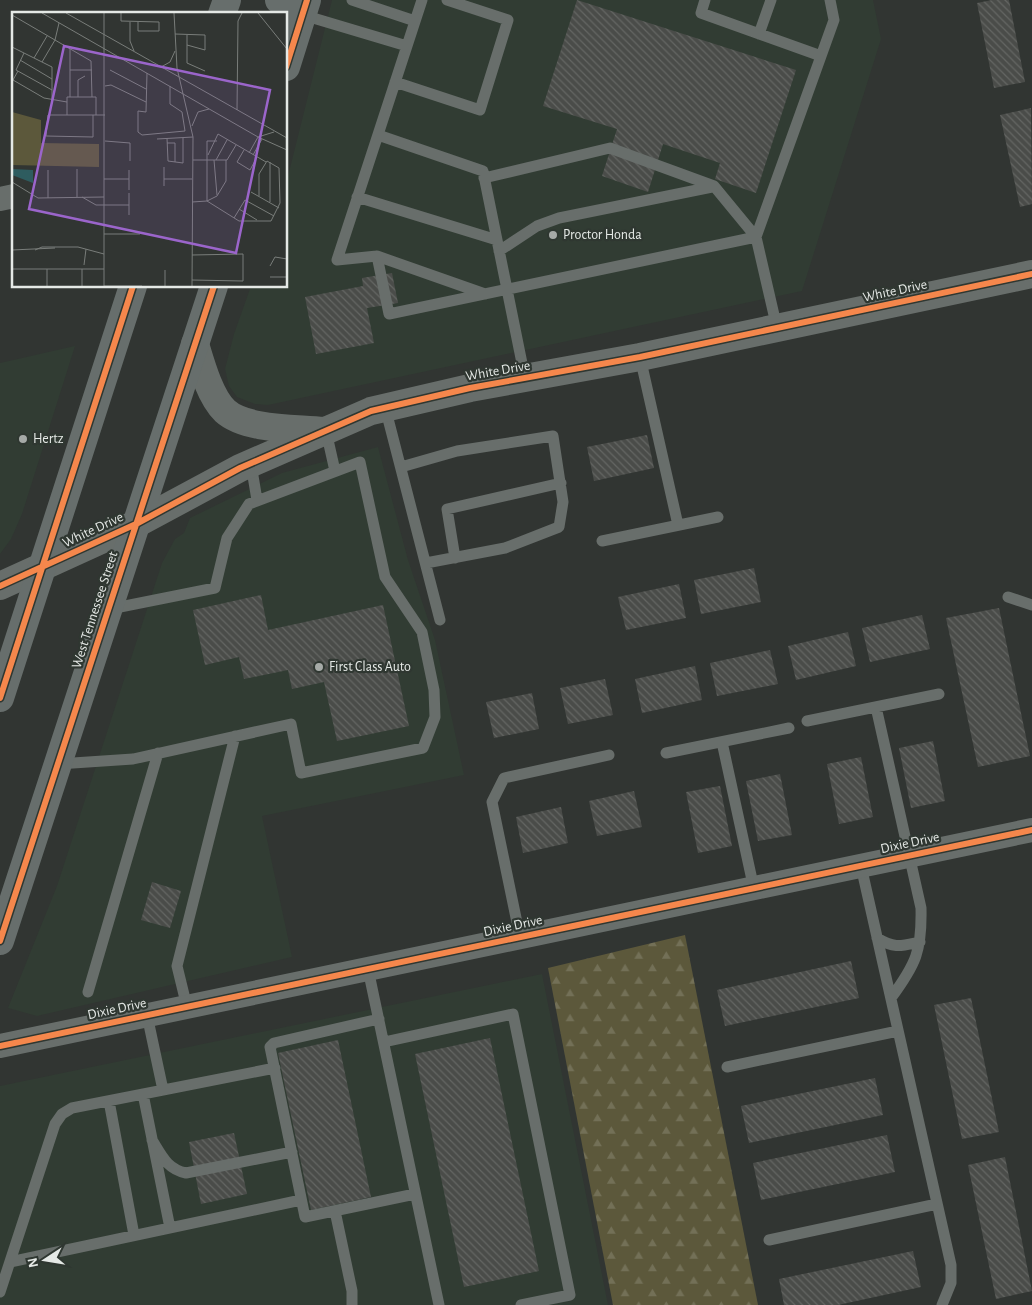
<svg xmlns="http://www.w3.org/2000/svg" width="1032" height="1305" font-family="'Alegreya Sans',sans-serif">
  <defs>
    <pattern id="forest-firs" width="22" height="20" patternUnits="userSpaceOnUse" patternTransform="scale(1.25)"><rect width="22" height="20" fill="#5c583b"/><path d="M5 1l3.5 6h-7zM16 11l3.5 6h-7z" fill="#737057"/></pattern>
    <pattern id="building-back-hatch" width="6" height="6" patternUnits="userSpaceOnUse" patternTransform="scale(1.25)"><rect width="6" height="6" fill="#4a4c49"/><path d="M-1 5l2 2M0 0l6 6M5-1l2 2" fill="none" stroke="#646663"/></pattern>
  </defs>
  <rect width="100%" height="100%" fill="#313532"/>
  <path fill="#313c33" d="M332,0H873L881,39L802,291L268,405L255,404L237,397L229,386L225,369L234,334L251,286H286V184Z
    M75,346L22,514L11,539L0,554V363Z
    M378,447L408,560L435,640L464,775L262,816L292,957L37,1016L8,1008L57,886L162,563L175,539L184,533L190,518L282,473Z
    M542,974L608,1305H0V1086Z"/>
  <path fill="url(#forest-firs)" d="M685,935L758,1305H613L548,968Z"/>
  <path fill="url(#building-back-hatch)" d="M577,0L796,70L756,193L715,179L720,163L663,144L648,192L602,176L617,129L543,106Z
    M992,0H1009L1025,82L994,88L977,3Z
    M1031,108L1032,204L1020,207L1000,115Z
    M392,273L398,303L367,308L374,343L316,354L305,297L363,286L362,278Z
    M647,435L654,468L594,481L587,447Z
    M754,568L761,602L701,614L694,580Z
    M679,584L686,618L626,630L618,597Z
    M261,595L268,630L383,605L409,726L337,741L324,682L292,689L288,670L244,679L239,657L205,665L193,610Z
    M999,608L1030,756L978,767L946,618Z
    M922,615L930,649L870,662L862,628Z
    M848,632L856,666L796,680L788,646Z
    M770,650L778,684L717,696L710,663Z
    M695,666L702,700L642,713L635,679Z
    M605,679L613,715L568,724L560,688Z
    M532,693L539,729L494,738L486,702Z
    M933,741L945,801L911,808L899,748Z
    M861,757L873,817L839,824L827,764Z
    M780,774L792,835L758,841L746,781Z
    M720,786L732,846L698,853L686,792Z
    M634,791L642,827L597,836L589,801Z
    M561,807L568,843L523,853L516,817Z
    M152,882L181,891L170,928L141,920Z
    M851,961L859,998L725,1026L717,990Z
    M971,998L999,1132L962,1139L934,1005Z
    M490,1038L539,1271L464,1287L415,1054Z
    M338,1040L371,1197L311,1210L278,1053Z
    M875,1078L883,1115L749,1143L741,1106Z
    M234,1133L247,1194L201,1204L189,1142Z
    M887,1135L895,1172L761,1200L753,1163Z
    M1005,1157L1032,1291L996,1299L968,1165Z
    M913,1251L921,1287L838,1305H784L779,1279Z"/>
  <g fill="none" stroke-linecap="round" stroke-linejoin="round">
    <path stroke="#686e6b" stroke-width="11" d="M352,0L415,21
      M422,0L337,260L377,256L485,294
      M705,0L701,13L821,56
      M303,15L407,46
      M759,34L771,0
      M395,82L480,110L508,20L447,0
      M378,135L483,171L525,378
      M484,178L610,148L714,186L756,237L777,328
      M357,197L497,240
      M499,251L537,226L559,218L712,187
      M377,256L389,314L756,237L834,20L830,0
      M640,357L678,525
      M385,407L440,620
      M326,431L335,471
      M251,464L257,500
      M401,467L457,451L553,436L563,502L559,527L505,548L426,563
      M602,541L718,517
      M455,558L447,509L561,483
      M1008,597L1032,605
      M876,707L921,908C922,951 916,964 891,998
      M807,721L939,694
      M722,742L754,889
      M666,753L789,728
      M58,764L133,759L291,724L301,773L423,748L435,717L434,690L422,632L385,577L360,462L249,504L227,538L215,588L110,609
      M861,866L951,1265V1283L942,1305
      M520,937L492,802L504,778L609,755
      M877,938C895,949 901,946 920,942
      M368,969L439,1305
      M88,992L158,753
      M187,1007L177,966L235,736
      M147,1015L163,1090
      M379,1019L274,1043L270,1047L305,1217L415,1194
      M384,1042L513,1014L570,1295L521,1305
      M727,1067L898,1031
      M143,1094L170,1228
      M109,1101L134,1235
      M152,1140C162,1156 167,1169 186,1173L292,1152
      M335,1211L352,1291V1305
      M769,1240L937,1204
      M10,1262L301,1200
      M0,1292L55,1124L62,1114L72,1108L275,1068"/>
    <path stroke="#686e6b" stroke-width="24" d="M0,199L14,196
      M0,1046L1032,830"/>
    <path stroke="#686e6b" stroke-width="28" d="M195,344C201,364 210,397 225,411C246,430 296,428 323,431
      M0,586L136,524L240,468L371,411L470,388L640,357L1032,274"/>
    <path stroke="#676e6c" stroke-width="28" d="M279,0L303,15
      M222,14L227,0
      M286,67L307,0
      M0,698L133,286
      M0,941L214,286"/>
    <defs>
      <path id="cycleway" d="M286,67L307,0
        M0,586L136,524L240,468L371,411L470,388L640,357L1032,274
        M0,698L133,286
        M0,941L214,286
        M0,1046L1032,830"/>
    </defs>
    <use href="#cycleway" stroke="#2f3731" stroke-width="9"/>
    <use href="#cycleway" stroke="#f5874c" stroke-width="6"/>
  </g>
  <g fill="#a6aaa7" stroke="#2f3731" stroke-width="2">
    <circle cx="553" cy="235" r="5"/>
    <circle cx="23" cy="439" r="5"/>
    <circle cx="319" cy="667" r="5"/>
  </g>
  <g text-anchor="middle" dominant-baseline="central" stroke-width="4.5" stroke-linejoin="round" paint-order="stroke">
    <g font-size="14" fill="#e5e9e6" stroke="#2f3731" text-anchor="start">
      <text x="563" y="235">Proctor Honda</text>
      <text x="33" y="439">Hertz</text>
      <text x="329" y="667">First Class Auto</text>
    </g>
    <g font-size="14" fill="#e5e9e6" stroke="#2f3731">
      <text transform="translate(895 291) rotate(-12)">White Drive</text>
      <text transform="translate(498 371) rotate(-10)">White Drive</text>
      <text transform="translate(93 530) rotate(-25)">White Drive</text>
      <text transform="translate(95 610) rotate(-72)">West Tennessee Street</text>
      <text transform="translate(910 843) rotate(-12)">Dixie Drive</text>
      <text transform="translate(513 926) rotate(-12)">Dixie Drive</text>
      <text transform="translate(117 1009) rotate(-12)">Dixie Drive</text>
    </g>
  </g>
  <g transform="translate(12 12)">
    <rect width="275" height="275" fill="#313532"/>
    <path d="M0,100L29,108V131L87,132V155L0,153Z" fill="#5c583b"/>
    <path d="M0,157L21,158V171L0,163Z" fill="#2e5c5f"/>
    <path fill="none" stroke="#797d7a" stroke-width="1" d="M30,1L246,125L275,138M54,1L275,126M109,1V9L147,10V19H126V10M162,1L165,56L181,125L180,274M246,1L275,37M0,3L79,49L80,85M118,10V29L122,39M163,22L193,23V38L175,33M175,23V51L193,59M0,35L40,55V89M12,41L4,58L40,78M22,46L35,24M8,48L40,67M30,50L43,28L47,11M149,55L158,50L163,39M58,58H80M98,58L134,77M6,59L1,68L32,86L55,90M135,61L134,100L126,99V120L130,123L173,119L170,100L158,92V74M93,74L99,73L134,90M58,85V37M66,85V68L73,64M225,98L226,9L230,1M55,103V85H84V103M81,103V125L34,124L36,103H93M180,114L186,100L197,97M246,125L262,120M155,126L156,149L171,151V126M145,127L181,125M93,129L118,131V149M205,129H195V189L227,209H259L268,191L267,156L255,149L247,162V184M155,131H163V150M232,138L225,150L238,158L245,145M237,141L246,125M196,143L206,122L254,150M241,143L250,127M181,148H215L224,133M202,148L205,183M204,148L215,128M65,157V185M36,158V186M92,167H117M152,167H180M0,170L26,186L92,185M152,174V155M117,178V158M239,180L267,196M70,185L84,193H117M180,190L195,189L205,184L214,169V148M258,190V150M227,197L245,208M117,203V181M222,206L233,188L262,204M92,222H128M0,238L43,236M23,238L30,235H66L92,242M180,243L231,242V269L180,268M72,253L74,237M258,254L263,245L275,247M35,257V274M70,257V274M258,265H275M0,274V257H92M92,274V1M92,274H130M153,274V258"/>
    <path fill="#9b65cb" fill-opacity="0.15" stroke="#9b65cb" stroke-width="2.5" d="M52,34L258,78L224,241L17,197Z"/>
    <rect width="275" height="275" fill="none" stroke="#e5e9e6" stroke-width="2.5"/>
  </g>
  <g transform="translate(45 1260) rotate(258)" stroke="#2f3731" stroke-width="4" paint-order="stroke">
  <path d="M0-4L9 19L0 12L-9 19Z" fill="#e5e9e6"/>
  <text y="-8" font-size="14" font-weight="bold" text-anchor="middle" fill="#e5e9e6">N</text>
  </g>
</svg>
